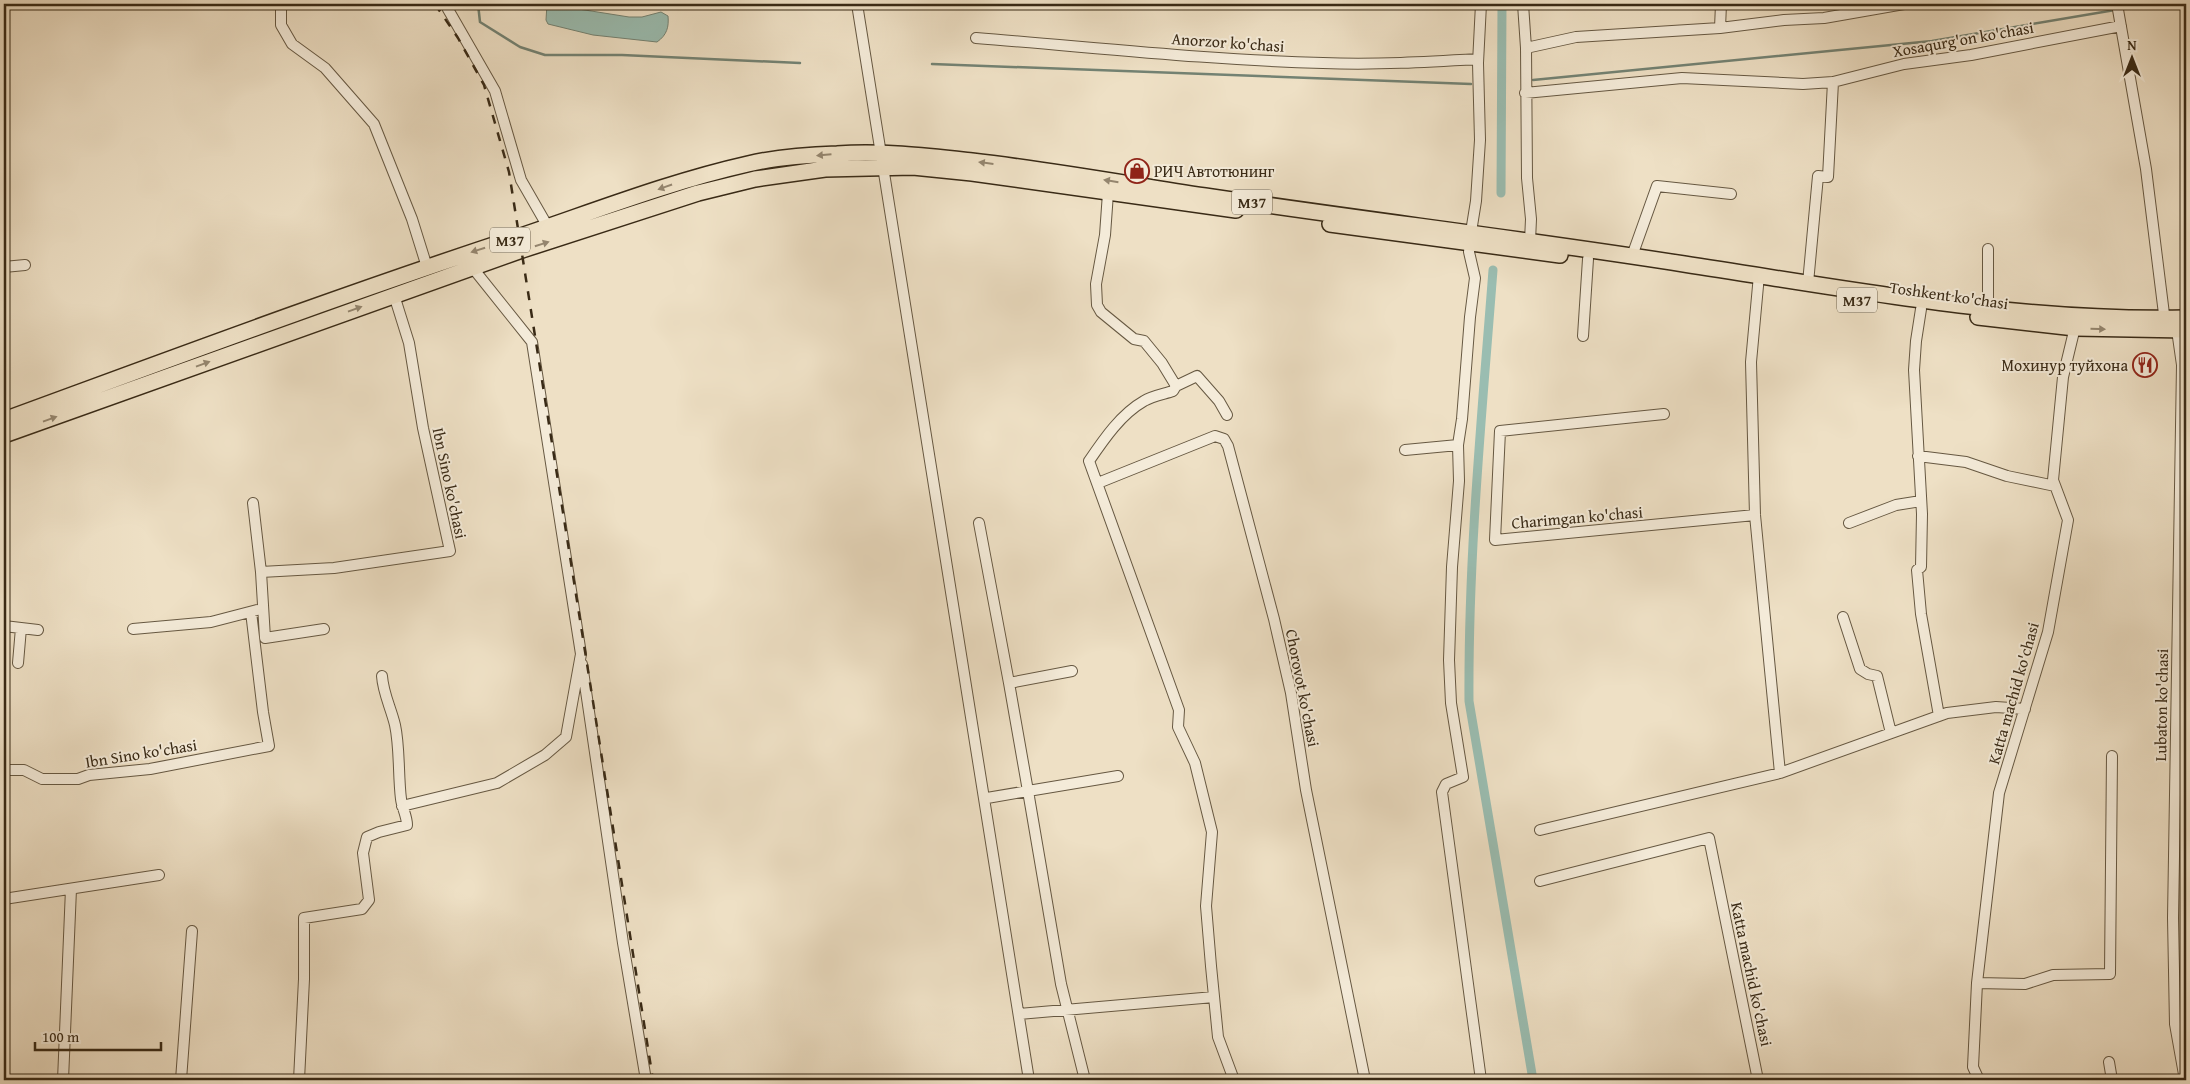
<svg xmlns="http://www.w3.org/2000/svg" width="2190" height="1084" font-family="'Gentium Book Plus',serif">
  <rect width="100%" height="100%" fill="#eee0c5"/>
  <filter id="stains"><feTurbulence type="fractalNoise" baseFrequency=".004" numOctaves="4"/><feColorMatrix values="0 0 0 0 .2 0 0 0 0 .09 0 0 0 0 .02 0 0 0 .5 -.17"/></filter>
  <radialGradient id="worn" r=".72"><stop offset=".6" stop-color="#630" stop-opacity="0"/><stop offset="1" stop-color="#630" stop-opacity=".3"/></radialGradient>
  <path fill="#9abdb1" stroke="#738273" d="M547,4L629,17H642L661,12L668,16C669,27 667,35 657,42L593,35L548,24L546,20Z"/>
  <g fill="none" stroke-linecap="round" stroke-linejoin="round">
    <path stroke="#738273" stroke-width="2.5" d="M478,4L480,22L520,47L545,55H622L800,63
      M2121,9L2151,4
      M932,64L1471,84
      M1533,80L1932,41L2115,10"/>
    <path stroke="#9abdb1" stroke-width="9" d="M1501,193L1502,4
      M1493,270C1482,413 1468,557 1469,701L1533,1080"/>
    <defs>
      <path id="minor" d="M281,4V25L292,44L325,68L374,124L412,219L427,267
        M445,4L495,91L521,180L548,227
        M857,4C913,363 975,721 1029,1080
        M1523,4L1526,48L1527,178L1531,219L1530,241
        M2117,4L2146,169L2165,322
        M1720,28L1721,4
        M976,38C1092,47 1208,60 1323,63C1375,65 1427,62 1478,59
        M1526,48L1576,37L1720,28L1784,20L1824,18L1904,4
        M1525,93L1682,78L1803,84L1833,82L1904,64L1971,55L2121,26
        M1108,193L1105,235L1096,284L1097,305L1101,312L1134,339L1144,341L1162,363L1176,386L1173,391C1164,394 1152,396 1144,401C1121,414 1104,439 1089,461L1179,710L1178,727L1195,763L1212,832L1206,906L1211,966L1218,1037L1234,1080
        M1471,232L1476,201L1480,140L1478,63L1481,4
        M1470,243L1469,252L1475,278L1470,317L1462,419L1458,445L1459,481L1452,567L1449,660L1451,703L1463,777L1446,784L1442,792L1481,1080
        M1988,249V308
        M1632,256L1657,186L1731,194
        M4,267L25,265
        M1759,275L1751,362L1755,515L1780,773
        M1808,283L1818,176L1828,177L1833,82
        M1921,309L1916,341L1914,370L1922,514L1921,567L1917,570L1921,614L1939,716
        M2177,330L2182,365L2173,918L2175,1024L2185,1080
        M1583,336L1588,259
        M1176,386L1197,376L1219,401L1227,415
        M1664,414L1500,431L1495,540L1755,515
        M1405,450L1458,445
        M1918,456L1966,462L2007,476L2055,486
        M1098,483L1215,436L1224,439L1228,446L1274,619L1291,693L1306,790L1365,1080
        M253,503L261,572L265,638L324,629
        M979,523L1009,683
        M1849,523L1896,505L1921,501
        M261,572L334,568L450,551L423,428L409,343L394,295
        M1843,617L1860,669L1868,674L1877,676L1891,733
        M4,626L38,630
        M133,629L211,622L257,610
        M18,663L21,628
        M582,664L623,943L646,1080
        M4,770H24L42,779H78L89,775L150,769L269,746L263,712L251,612
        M987,798L1028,791L1009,683L1072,671
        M402,806L497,783L545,755L566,737L581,654L532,342L472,267
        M1540,830L1780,773L1947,713L1996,707L2025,709
        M1540,881L1709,838L1758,1080
        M4,899L159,875
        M1977,983L2025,984L2053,975L2110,974L2112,756
        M1019,1014L1214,997
        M2109,1062L2112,1080
        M63,1080L71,889
        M181,1080L192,931
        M299,1080L304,979V918L362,909L369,900L363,853L367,837L379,832L407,825C407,816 402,808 401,799C398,775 400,748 395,725C391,708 383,693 382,676
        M1085,1080L1061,984L1028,791L1118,776
        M1979,1080L1973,1067L1977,983L1999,793L2048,632L2068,520L2053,480L2063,377L2076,323"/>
      <path id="highway" d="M1330,224L1560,255
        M1978,317L2075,328L2186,330
        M4,420C173,358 341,295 512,239C590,213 668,182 748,164C777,157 807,155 837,154C883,151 926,156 972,161C1050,170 1127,184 1205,196C1365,220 1525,239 1684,264C1850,289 2018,322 2186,318
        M4,435L522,250L698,193L755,179L825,169L913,167L972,173L1236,210"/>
    </defs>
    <use href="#minor" stroke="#665842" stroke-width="12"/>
    <use href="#highway" stroke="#392a16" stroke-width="18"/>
    <use href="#minor" stroke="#f4ebd9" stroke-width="10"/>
    <use href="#highway" stroke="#eee0c5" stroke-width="15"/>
    <path stroke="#392a16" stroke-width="2.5" stroke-dasharray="9 9" stroke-linecap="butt" d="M435,4L458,38L484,85L509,172L653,1080"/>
  </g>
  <defs><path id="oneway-solid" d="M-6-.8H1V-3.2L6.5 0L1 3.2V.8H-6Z" transform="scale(1.25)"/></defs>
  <g fill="#94856e">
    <use href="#oneway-solid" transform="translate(824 155) rotate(175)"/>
    <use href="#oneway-solid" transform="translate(986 163) rotate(-173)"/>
    <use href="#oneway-solid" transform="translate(1111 181) rotate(-171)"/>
    <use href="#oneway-solid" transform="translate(665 187) rotate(161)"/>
    <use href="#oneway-solid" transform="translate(542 244) rotate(-18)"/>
    <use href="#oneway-solid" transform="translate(478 250) rotate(162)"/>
    <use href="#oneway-solid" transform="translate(355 309) rotate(-20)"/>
    <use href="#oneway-solid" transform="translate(2098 329) rotate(1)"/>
    <use href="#oneway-solid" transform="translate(203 364) rotate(-20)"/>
    <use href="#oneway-solid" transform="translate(50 419) rotate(-20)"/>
  </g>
  <defs>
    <symbol id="shop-ring" viewBox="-11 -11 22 22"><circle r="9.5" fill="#f4ebd9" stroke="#8f2418" stroke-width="1.5"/><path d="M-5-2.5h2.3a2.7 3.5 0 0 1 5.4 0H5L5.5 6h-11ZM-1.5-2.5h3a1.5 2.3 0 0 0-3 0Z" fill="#8f2418"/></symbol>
    <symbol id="restaurant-ring" viewBox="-11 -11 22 22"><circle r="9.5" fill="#f4ebd9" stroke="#8f2418" stroke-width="1.5"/><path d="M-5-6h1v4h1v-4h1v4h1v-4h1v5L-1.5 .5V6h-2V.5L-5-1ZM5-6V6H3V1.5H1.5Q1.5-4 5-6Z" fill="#8f2418"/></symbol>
  </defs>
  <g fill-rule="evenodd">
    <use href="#shop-ring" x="1123" y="157" width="28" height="28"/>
    <use href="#restaurant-ring" x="2131" y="351" width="28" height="28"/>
  </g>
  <g text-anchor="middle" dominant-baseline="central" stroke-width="4" stroke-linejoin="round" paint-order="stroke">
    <g fill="#f4ebd9" stroke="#716450" stroke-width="1">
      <rect x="1232" y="189.5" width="40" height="25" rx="4"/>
      <rect x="490" y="227.5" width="40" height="25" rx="4"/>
      <rect x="1837" y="287.5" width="40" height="25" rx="4"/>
    </g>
    <g font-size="15" font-weight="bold" fill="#392a16">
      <text x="1252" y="202">M37</text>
      <text x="510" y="240">M37</text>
      <text x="1857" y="300">M37</text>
    </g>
    <g font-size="16" fill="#392a16" stroke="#f4ebd9">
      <text transform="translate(1963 39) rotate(-10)">Xosaqurg'on ko'chasi</text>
      <text transform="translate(1228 42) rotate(4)">Anorzor ko'chasi</text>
      <text transform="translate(1949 295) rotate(8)">Toshkent ko'chasi</text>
      <text transform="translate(450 483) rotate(78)">Ibn Sino ko'chasi</text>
      <text transform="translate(1577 517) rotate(-5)">Charimgan ko'chasi</text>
      <text transform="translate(1303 688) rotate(79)">Chorovot ko'chasi</text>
      <text transform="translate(2013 693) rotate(-74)">Katta machid ko'chasi</text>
      <text transform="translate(2161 705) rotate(-89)">Lubaton ko'chasi</text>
      <text transform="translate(141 753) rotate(-9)">Ibn Sino ko'chasi</text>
      <text transform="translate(1752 974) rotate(78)">Katta machid ko'chasi</text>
    </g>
    <g font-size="16" fill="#392a16" stroke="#f4ebd9" text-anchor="start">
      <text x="1154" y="171">РИЧ Автотюнинг</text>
      <text x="2128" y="365" text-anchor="end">Мохинур туйхона</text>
    </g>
  </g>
  <rect width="2190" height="1084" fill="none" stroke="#eee0c5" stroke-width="20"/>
  <rect x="5" y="5" width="2180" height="1074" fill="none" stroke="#392a16" stroke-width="2.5"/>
  <rect x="10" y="10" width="2170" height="1064" fill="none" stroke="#392a16"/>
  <g transform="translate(2132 58)" stroke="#f4ebd9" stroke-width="4" paint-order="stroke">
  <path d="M0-4L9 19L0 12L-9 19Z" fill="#392a16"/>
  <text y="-8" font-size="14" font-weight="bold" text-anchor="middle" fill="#392a16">N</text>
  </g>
  <path d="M35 1042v8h126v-8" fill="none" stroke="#392a16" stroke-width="2.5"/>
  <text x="42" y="1042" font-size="15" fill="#392a16" stroke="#f4ebd9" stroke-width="4" paint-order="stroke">100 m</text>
  <rect width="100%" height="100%" filter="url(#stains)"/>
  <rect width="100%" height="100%" fill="url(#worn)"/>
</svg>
